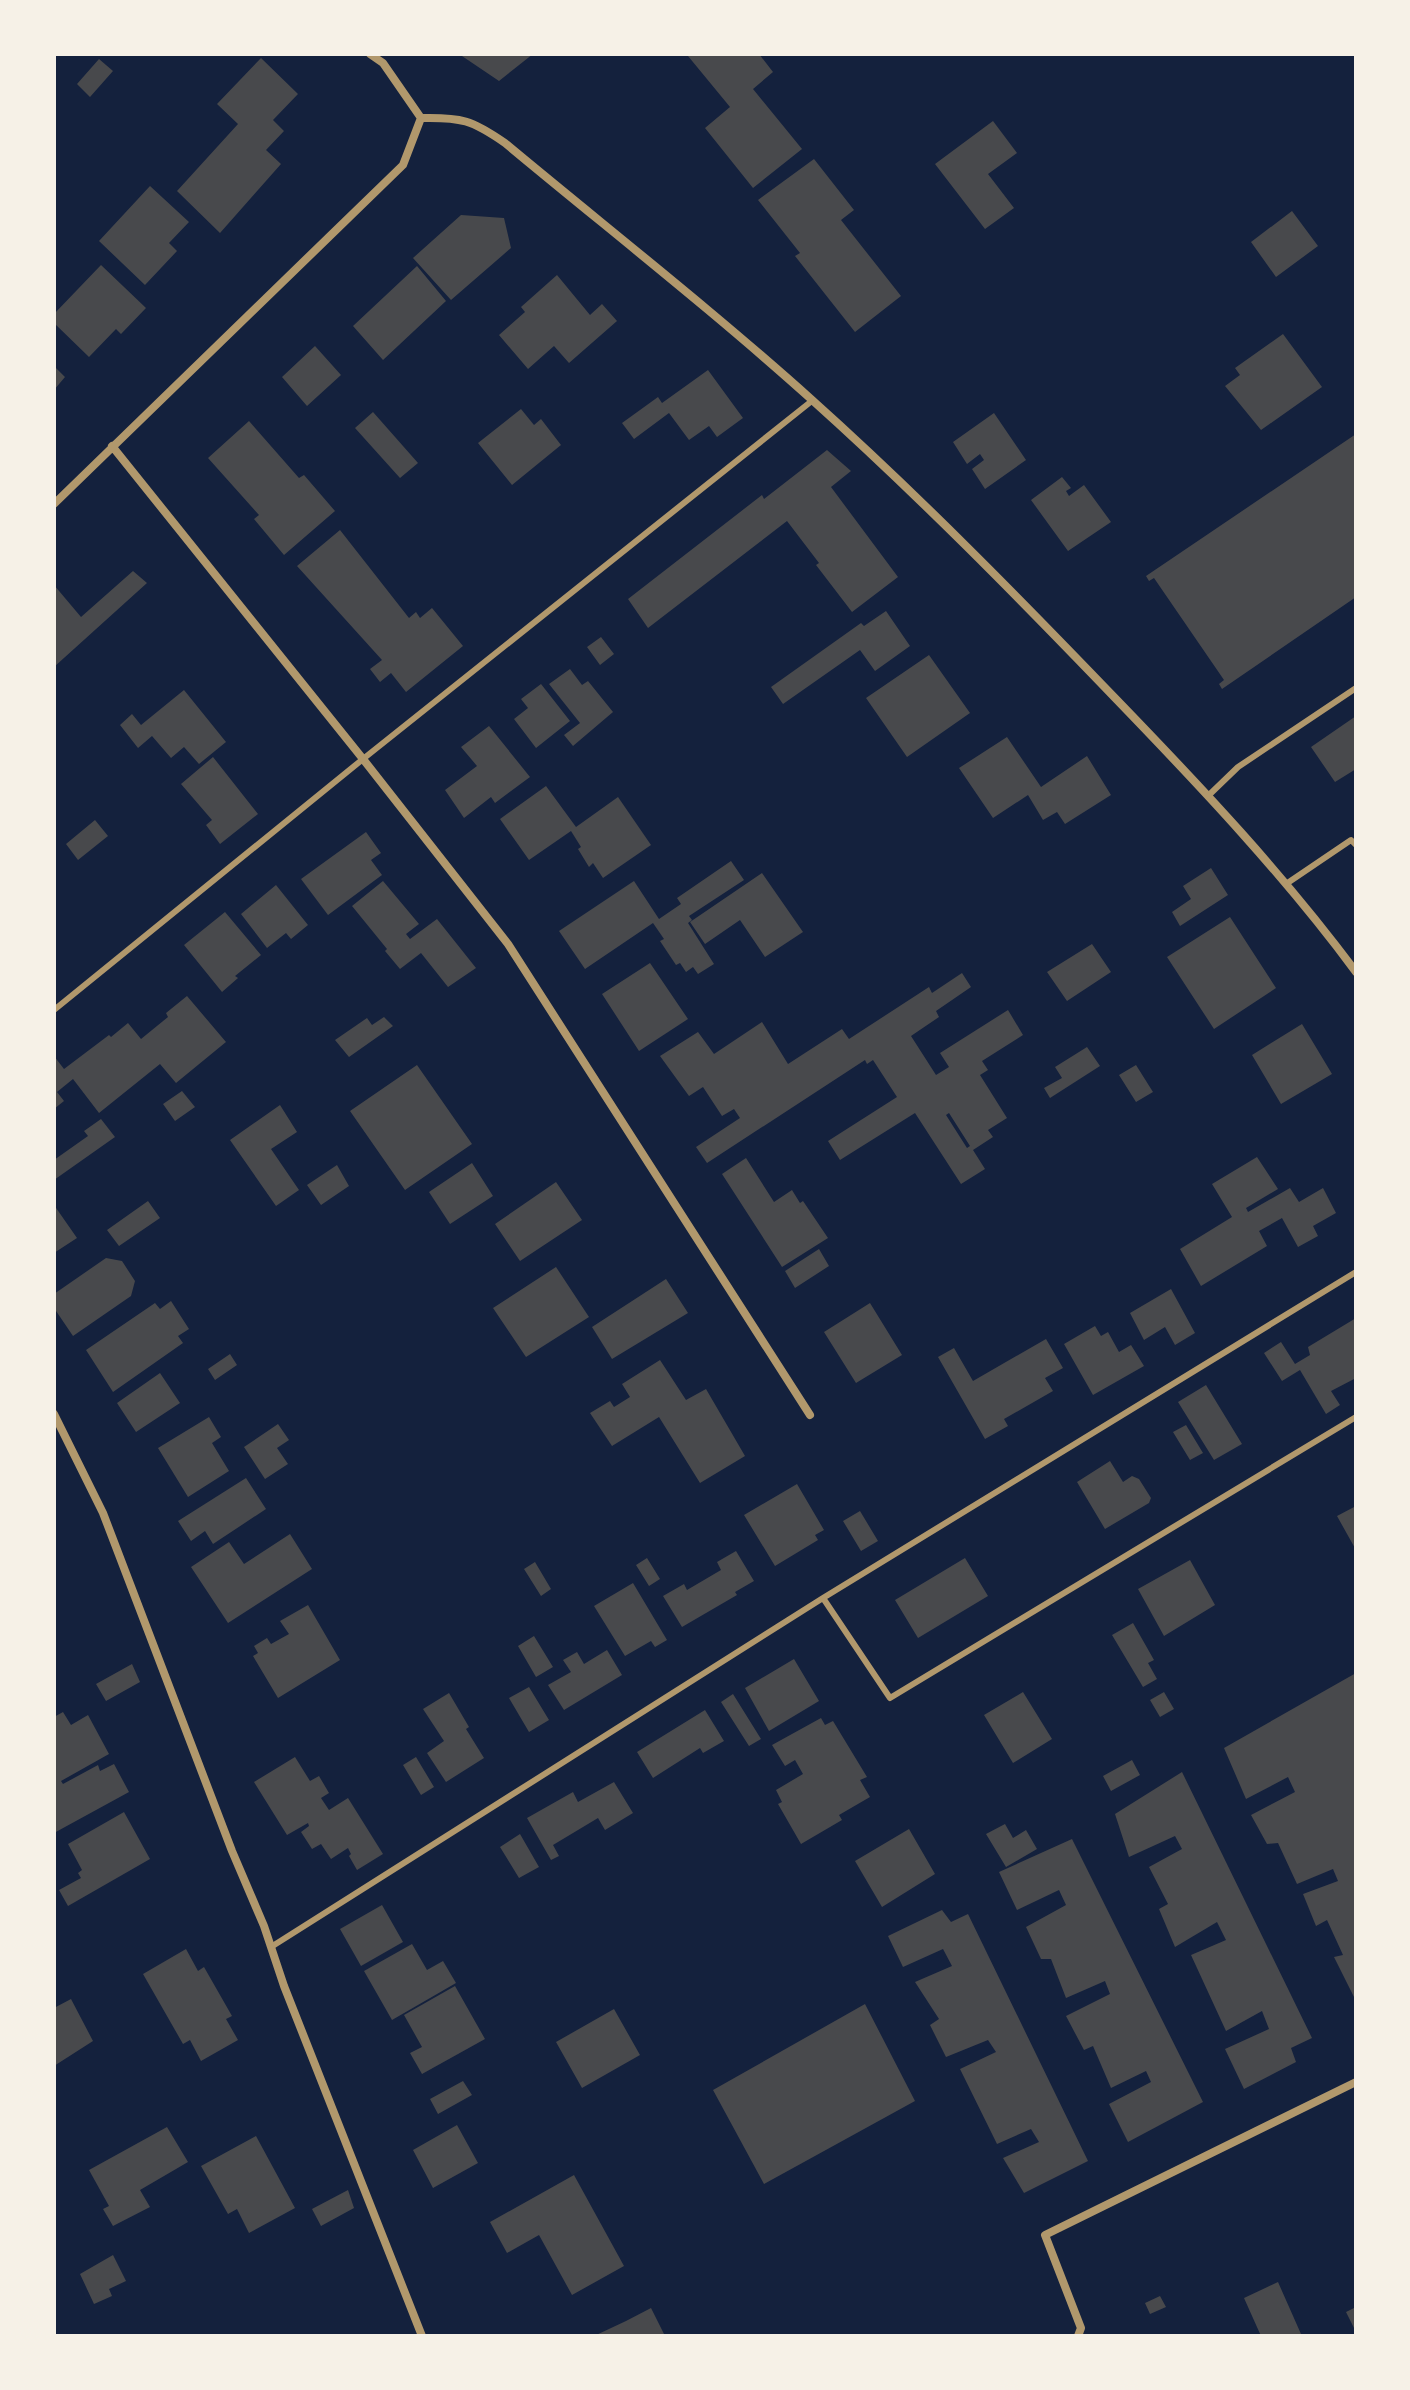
<svg xmlns="http://www.w3.org/2000/svg" width="1410" height="2390" font-family="Arial,sans-serif">
  <rect width="100%" height="100%" fill="#14213d"/>
  <path fill="#48494c" fill-rule="evenodd" d="M459,54H533L499,81Z
    M690,54H759L773,72L753,89L802,149L753,188L705,128L730,107L688,56Z
    M261,58L298,94L273,120L284,131L266,150L281,164L220,233L177,191L238,124L217,104Z
    M99,59L113,71L90,97L77,84Z
    M993,121L1017,153L988,174L1014,208L985,229L935,164Z
    M814,159L854,210L841,220L901,296L855,332L795,256L800,253L758,200Z
    M150,186L189,222L169,243L177,251L145,285L99,241Z
    M1292,211L1318,246L1276,277L1251,242Z
    M461,215L504,218L511,248L451,300L413,258Z
    M101,265L146,308L121,334L116,329L89,357L54,323V314Z
    M417,266L446,301L383,360L353,326Z
    M557,275L590,315L602,304L617,321L569,363L554,346L528,369L499,335L525,312L521,307Z
    M1283,334L1322,387L1261,430L1225,386L1240,375L1235,368Z
    M315,346L341,375L307,406L282,377Z
    M54,366L65,377L54,390Z
    M708,370L743,418L717,437L709,426L689,440L669,413L634,439L622,423L658,397L662,403Z
    M521,409L534,425L541,419L561,445L512,485L478,443Z
    M373,412L418,463L400,478L355,428Z
    M994,413L1026,460L985,489L972,469L984,460L980,454L967,464L953,442Z
    M249,421L299,478L304,475L335,511L284,555L254,519L259,515L208,458Z
    M1356,434V597L1222,689L1219,684L1224,680L1154,578L1149,581L1146,576Z
    M827,450L851,471L831,487L898,577L852,612L816,565L819,563L787,521L648,628L628,599L762,495L764,499Z
    M1062,477L1071,488L1066,491L1069,496L1084,485L1111,522L1068,551L1031,500Z
    M340,530L409,618L416,612L420,618L432,608L463,646L406,692L391,673L380,682L370,669L382,660L297,566Z
    M133,571L147,583L54,667V585L81,617Z
    M886,611L910,646L875,671L860,650L783,704L771,687L861,623L864,626Z
    M601,637L614,654L600,665L587,647Z
    M929,655L970,713L907,757L866,698Z
    M570,669L582,685L588,681L613,712L573,746L564,735L580,723L549,684Z
    M541,684L570,721L536,748L514,719L528,708L521,699Z
    M184,690L226,742L199,764L184,747L171,758L152,736L138,748L120,725L132,714L141,725Z
    M1356,716V769L1335,782L1311,747Z
    M489,726L530,777L495,803L491,797L464,818L445,790L477,766L461,747Z
    M1007,737L1041,787L1087,756L1111,795L1065,824L1057,812L1043,820L1028,795L993,818L959,768Z
    M213,757L258,814L220,844L206,825L212,820L181,784Z
    M546,786L576,827L618,797L651,845L603,878L593,863L589,867L578,849L581,847L571,831L529,860L500,819Z
    M95,820L108,836L78,860L66,844Z
    M366,832L381,853L371,860L382,875L328,915L301,879Z
    M731,861L744,880L689,916L692,920L688,923L714,964L698,974L693,967L686,972L680,963L676,965L660,941L664,939L653,923L585,969L559,931L634,881L659,919L681,904L677,898Z
    M1211,868L1228,895L1180,926L1172,912L1191,899L1183,886Z
    M762,873L803,932L765,957L740,920L705,944L690,922Z
    M383,881L419,924L406,934L410,939L437,919L476,968L448,987L421,953L400,969L385,951L387,949L352,906Z
    M276,885L308,925L291,939L286,933L267,948L241,914Z
    M225,912L261,955L235,976L238,978L222,992L184,945Z
    M1230,917L1276,988L1214,1029L1167,957Z
    M1092,944L1111,972L1067,1001L1047,972Z
    M650,963L688,1019L639,1051L602,994Z
    M962,973L971,987L936,1011L939,1017L911,1036L936,1075L949,1067L940,1053L1008,1010L1023,1035L982,1061L988,1070L980,1075L1007,1118L988,1130L993,1137L973,1150L985,1169L961,1184L915,1113L840,1160L828,1141L897,1097L873,1060L867,1064L865,1060L707,1163L696,1147L740,1118L734,1109L722,1116L703,1087L689,1096L660,1056L698,1032L714,1054L762,1022L788,1064L842,1029L849,1039L929,987L932,993ZM949,1113L970,1146L967,1148L946,1115Z
    M187,996L226,1042L176,1083L160,1064L99,1113L73,1079L57,1092L64,1101L54,1109V1056L64,1069L109,1035L111,1037L128,1023L141,1039L168,1017L166,1013Z
    M384,1017L393,1026L349,1057L335,1040L367,1018L372,1025Z
    M1302,1024L1332,1074L1281,1104L1252,1055Z
    M1087,1047L1100,1066L1050,1098L1044,1088L1062,1078L1055,1067Z
    M417,1065L472,1144L405,1190L350,1111Z
    M1136,1065L1153,1092L1136,1102L1119,1075Z
    M182,1091L195,1107L175,1121L163,1104Z
    M280,1105L297,1132L271,1149L299,1190L276,1206L230,1140Z
    M101,1119L115,1137L54,1180V1160L88,1136L84,1131Z
    M1257,1157L1278,1189L1246,1208L1248,1212L1290,1188L1299,1202L1323,1188L1336,1213L1313,1226L1318,1236L1298,1247L1282,1218L1259,1231L1267,1246L1201,1286L1180,1249L1232,1217L1212,1184Z
    M746,1158L774,1202L792,1190L800,1203L803,1201L828,1238L782,1267L722,1174Z
    M472,1163L493,1196L450,1224L429,1192Z
    M337,1165L349,1186L321,1205L307,1185Z
    M556,1182L582,1220L520,1261L495,1224Z
    M148,1201L160,1218L119,1246L107,1230Z
    M54,1205L77,1238L54,1253Z
    M819,1249L829,1266L795,1288L785,1271Z
    M106,1258L122,1261L135,1281L131,1296L73,1336L54,1308V1294Z
    M556,1267L589,1317L526,1357L493,1308Z
    M666,1279L688,1313L612,1359L592,1327Z
    M1171,1289L1195,1333L1175,1345L1165,1327L1144,1340L1130,1313Z
    M171,1301L189,1329L178,1336L183,1343L113,1392L86,1350L155,1303L160,1309Z
    M870,1303L902,1355L856,1383L824,1332Z
    M1356,1318V1378L1331,1391L1340,1405L1326,1414L1300,1370L1282,1381L1264,1353L1281,1342L1295,1364L1310,1355L1308,1347Z
    M1095,1326L1101,1336L1108,1332L1119,1352L1131,1345L1144,1366L1093,1395L1064,1344Z
    M1046,1339L1063,1368L1045,1378L1053,1391L1004,1419L1008,1426L985,1439L938,1357L954,1348L973,1381Z
    M230,1354L237,1365L215,1380L208,1369Z
    M660,1360L686,1400L706,1389L745,1456L700,1483L659,1417L612,1446L590,1413L610,1401L614,1407L630,1397L622,1384Z
    M160,1373L180,1403L136,1432L117,1403Z
    M1206,1385L1242,1444L1214,1460L1178,1402Z
    M209,1417L221,1437L212,1443L229,1471L188,1497L158,1448Z
    M278,1424L289,1440L277,1448L288,1464L265,1479L244,1447Z
    M1186,1425L1203,1453L1190,1460L1173,1432Z
    M1110,1461L1123,1482L1132,1476L1139,1479L1151,1498L1149,1503L1105,1529L1077,1482Z
    M246,1478L266,1509L213,1544L205,1531L191,1541L178,1521Z
    M797,1484L824,1530L815,1535L818,1540L775,1566L744,1515Z
    M1356,1506V1550L1337,1516Z
    M860,1511L878,1541L861,1551L843,1521Z
    M290,1534L312,1569L228,1623L191,1567L229,1542L244,1564Z
    M736,1551L754,1581L735,1592L737,1595L682,1627L663,1596L684,1584L687,1590L721,1570L717,1562Z
    M647,1558L660,1579L649,1586L636,1565Z
    M965,1558L988,1596L918,1638L895,1600Z
    M1190,1560L1215,1605L1164,1636L1138,1589Z
    M535,1562L551,1589L541,1596L524,1569Z
    M633,1583L667,1640L655,1647L651,1641L625,1656L594,1606Z
    M308,1605L340,1660L278,1698L253,1656L258,1653L254,1646L267,1638L271,1644L289,1634L280,1621Z
    M1133,1623L1154,1660L1148,1663L1157,1679L1143,1687L1112,1635Z
    M534,1636L553,1667L536,1677L518,1646Z
    M607,1650L622,1675L564,1710L548,1685L571,1672L563,1660L577,1652L584,1664Z
    M794,1659L819,1701L769,1731L745,1688Z
    M132,1664L140,1682L106,1701L96,1684Z
    M1356,1673V2001L1334,1957L1343,1955L1327,1920L1316,1926L1303,1894L1338,1881L1333,1869L1297,1884L1278,1843L1267,1844L1251,1815L1295,1792L1288,1777L1246,1799L1224,1748Z
    M529,1687L549,1720L529,1732L509,1698Z
    M1023,1692L1052,1739L1013,1763L984,1715Z
    M1164,1692L1174,1709L1160,1717L1150,1700Z
    M449,1693L469,1727L466,1729L484,1758L446,1782L427,1753L444,1741L423,1709Z
    M733,1694L761,1739L749,1746L721,1702Z
    M705,1710L724,1741L703,1753L700,1748L653,1778L637,1752Z
    M63,1712L71,1725L88,1715L109,1754L61,1781L63,1784L98,1765L100,1771L114,1764L129,1792L54,1833V1717Z
    M821,1718L825,1725L833,1721L867,1777L860,1780L870,1797L839,1815L842,1820L801,1844L778,1804L782,1802L776,1790L803,1774L795,1760L785,1766L772,1745Z
    M295,1757L310,1781L319,1776L329,1793L321,1798L329,1810L348,1798L383,1854L357,1870L349,1856L351,1854L348,1848L331,1859L321,1844L312,1849L301,1832L309,1826L308,1823L287,1835L254,1782Z
    M416,1757L434,1787L421,1795L403,1765Z
    M1132,1760L1140,1775L1111,1791L1103,1776Z
    M1182,1772L1312,2038L1291,2048L1296,2062L1244,2089L1225,2049L1269,2029L1262,2011L1226,2031L1191,1955L1226,1940L1217,1922L1175,1947L1159,1909L1168,1904L1149,1867L1182,1849L1175,1836L1129,1857L1115,1814Z
    M614,1782L633,1813L605,1830L598,1818L553,1845L559,1856L551,1860L527,1818L573,1792L578,1802Z
    M124,1812L150,1859L68,1906L59,1890L81,1878L78,1873L82,1870L68,1844Z
    M1005,1824L1013,1838L1026,1830L1037,1849L1006,1867L986,1834Z
    M909,1829L935,1874L882,1907L855,1861Z
    M520,1834L539,1867L519,1878L500,1847Z
    M1072,1839L1203,2102L1128,2142L1109,2104L1151,2082L1146,2071L1111,2088L1093,2046L1084,2050L1066,2016L1110,1994L1105,1981L1066,1998L1051,1959H1041L1026,1927L1066,1905L1059,1890L1017,1910L999,1872Z
    M382,1905L403,1942L361,1966L340,1929Z
    M942,1910L951,1922L968,1914L1088,2161L1024,2193L1003,2158L1039,2142L1031,2129L997,2144L960,2069L996,2052L988,2040L946,2057L930,2025L939,2019L915,1982L952,1966L943,1949L903,1967L888,1936Z
    M412,1944L427,1970L443,1961L456,1983L392,2020L364,1971Z
    M186,1949L198,1971L204,1967L232,2016L226,2019L238,2040L201,2061L190,2040L183,2044L143,1974Z
    M455,1986L485,2039L422,2074L410,2053L422,2047L404,2015Z
    M71,1999L93,2041L54,2066V2008Z
    M865,2004L915,2101L764,2184L713,2090Z
    M614,2009L640,2055L582,2088L556,2042Z
    M463,2081L472,2095L438,2114L430,2099Z
    M457,2125L478,2163L433,2188L413,2150Z
    M167,2127L188,2162L140,2190L150,2207L113,2226L103,2209L109,2206L89,2170Z
    M256,2136L295,2208L249,2233L237,2209L228,2214L201,2166Z
    M574,2175L624,2266L572,2295L539,2235L507,2253L490,2222Z
    M348,2190L354,2208L321,2226L312,2209Z
    M113,2255L126,2281L109,2289L112,2296L94,2304L80,2274Z
    M1278,2282L1301,2334L1296,2336H1261L1244,2298Z
    M1160,2296L1166,2307L1150,2314L1145,2303Z
    M1356,2307V2332L1346,2312Z
    M651,2308L665,2336H594L626,2321Z"/>
  <g fill="none" stroke-linecap="round" stroke-linejoin="round">
    <path stroke="#b1986c" stroke-width="6" d="M1209,795L1238,767L1356,688
      M1286,884L1351,840L1356,845
      M54,1010L363,759L813,400
      M823,1598L890,1698L1356,1417
      M271,1947L823,1598L1356,1272"/>
    <path stroke="#b1986c" stroke-width="8" d="M370,54L383,63L421,118C461,117 472,120 505,143C607,228 712,310 811,399C917,494 1018,597 1117,700C1201,787 1284,875 1356,972
      M112,446L363,759L508,944L810,1415
      M54,504L403,165L421,118
      M54,1414L103,1513L232,1851L264,1926L284,1986L422,2336
      M1078,2336L1081,2328L1045,2235L1356,2082"/>
  </g>
  <rect width="1410" height="2390" fill="none" stroke="#f6f1e7" stroke-width="112"/>
</svg>
